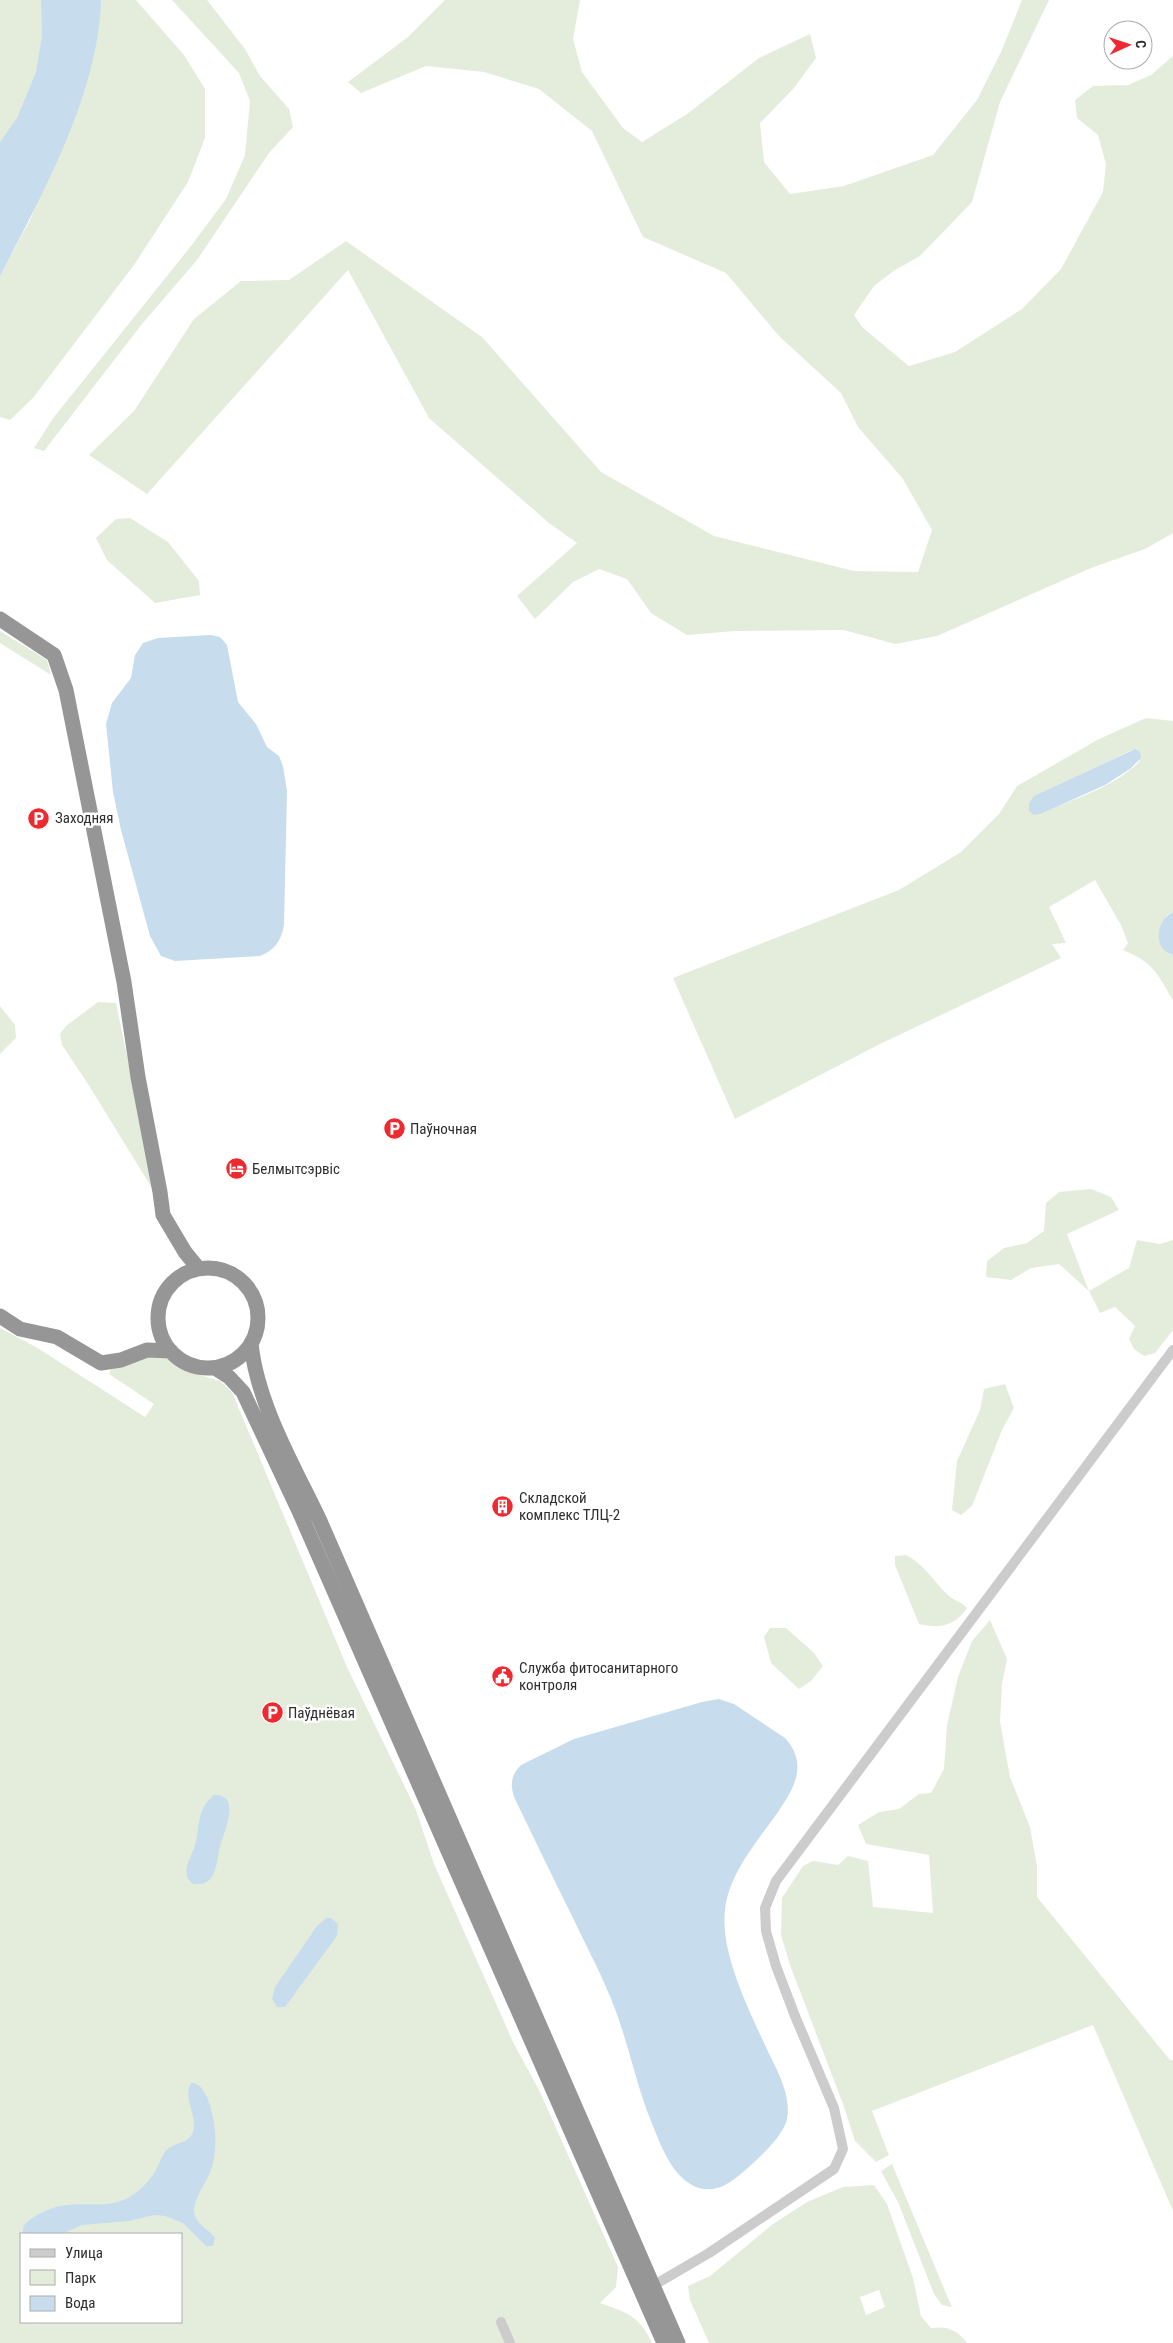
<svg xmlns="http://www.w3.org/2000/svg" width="1173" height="2343" font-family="'Roboto Condensed',sans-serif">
  <rect width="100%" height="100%" fill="#fff"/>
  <path fill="#e4eddc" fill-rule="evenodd" d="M0,0H41C47,49 34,104 0,142Z
    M101,0H136L184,55L205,89V138L188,182L134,265L33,398L10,420L0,417V276L31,218L94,55Z
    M172,0H207L245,49L260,76L289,109L293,127L269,153L197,260L142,324L44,451L34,448L54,417L191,246L226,199L245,155L250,101L239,73Z
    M445,0H580L573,39L582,72L623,128L642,142L687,114L759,58L810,34L816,58L794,88L760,123L764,162L790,194L844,186L933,155L977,100L1002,50L1022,0H1049L1000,102L972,202L920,256L895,270L874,286L854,315L863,328L909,366L955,352L1022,309L1061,269L1103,192L1106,164L1098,135L1077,118L1075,100L1093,86L1128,85L1151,75L1173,56V533L1145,549L1091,568L937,636L895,644L844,630L735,631L687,635L651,613L627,579L599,569L573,582L535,619L517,596L577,543L549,523L429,418L348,270L147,494L89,455L134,411L194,319L241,281L289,280L346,241L482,337L601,472L714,536L854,571L918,572L932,530L903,479L858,427L841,393L779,336L726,273L643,237L592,131L539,89L484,72L426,66L361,93L348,82L408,37Z
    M130,518L168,542L199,581L200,595L155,603L107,560L96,538L116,519Z
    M0,631L47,660L51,675L0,643Z
    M1146,718L1173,721V912L1167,915L1169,954L1173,955V1000C1156,972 1154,963 1123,950L1128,943L1121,925L1095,880L1049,907L1066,943L1052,944L1061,958L880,1044L735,1119L673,978L899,890L961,852L999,814L1017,786L1099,739ZM1132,750L1140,761C1115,787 1075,798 1043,813L1035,796Z
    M98,1002L116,1003L155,1193L88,1084L62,1045L60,1034L66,1026Z
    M0,1006L15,1025L16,1038L0,1054Z
    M1091,1189L1111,1197L1119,1210L1067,1234L1089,1291L1129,1268L1137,1240L1160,1244L1173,1240V1330L1155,1353L1144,1356L1134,1349L1129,1339L1135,1326L1115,1307L1100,1313L1089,1291L1059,1264L1031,1268L1011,1280L986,1277L987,1261L1004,1248L1027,1243L1044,1231L1046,1203L1059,1192Z
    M0,1328L36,1347L145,1417L154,1404L109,1374L111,1368L134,1358L163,1356L192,1373L220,1381L232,1392L347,1667L416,1810L434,1864L514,2044L539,2090L618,2267L616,2287L600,2303C626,2312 640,2316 652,2343H0ZM21,2234H181V2322H21Z
    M1005,1384L1014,1408L1002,1430L972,1506L961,1515L952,1510L957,1461L980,1410L984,1389Z
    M906,1555C926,1566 933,1581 948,1595C954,1601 961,1601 967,1608C955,1626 939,1629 919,1624L895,1565V1556Z
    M990,1620L1007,1659L1002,1684L1000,1722L1010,1777L1030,1827L1037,1866V1897L1170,2060H1173V2211L1093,2025L872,2111L889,2155L876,2162L855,2141L843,2104L790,1965L781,1935L782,1898L803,1866L813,1861L838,1865L848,1856L868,1861L873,1907L933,1913L929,1855L866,1844L858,1825L879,1812L899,1809L919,1794L931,1793L944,1769L947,1725L958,1677L972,1641Z
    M770,1628H786L814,1653L823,1666L811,1681L799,1689L771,1663L764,1637Z
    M892,2164L948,2298L952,2307L942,2305L934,2294L898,2202L881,2171Z
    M874,2185L887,2204L913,2278L921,2316L931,2328C946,2326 957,2329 967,2343H709L690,2300L688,2286L710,2276L773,2224L807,2202L843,2187ZM879,2290L885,2307L866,2315L860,2297Z"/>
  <path fill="#c7dded" d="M41,0H101C99,92 42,196 0,276V142L17,118L36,72L42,36Z
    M210,635L220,637L227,645L238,702L256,724L267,747L279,756L283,766L287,791L284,925C281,941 275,950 260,956L175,961L161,956L150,936L121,830L113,792L106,724L112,703L131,678L135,655L143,643L158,638Z
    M1135,749L1140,752L1141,758L1130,769L1105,785L1043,813L1034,815L1029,811V803L1034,796Z
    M1173,912V955C1152,949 1156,920 1173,912Z
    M719,1699L734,1704L785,1738C794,1748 799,1759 797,1773C794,1789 786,1800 778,1812C757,1842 729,1873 725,1910C720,1952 748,2008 765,2045C775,2067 792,2094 787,2119C783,2138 752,2165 737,2177C724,2188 707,2194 692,2185C670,2173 660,2143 651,2121C636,2084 629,2046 615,2009C604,1979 588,1950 574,1920C554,1880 534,1838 514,1797C510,1784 511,1775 521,1765L574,1739L702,1702Z
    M214,1795C242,1793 224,1833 220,1846C216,1862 218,1887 193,1884C179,1873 191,1858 195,1845C200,1826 197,1808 214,1795Z
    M326,1918H331L338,1924L337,1936L285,2007H277L272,1999L275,1987L317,1926Z
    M191,2083C200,2083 203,2090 207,2097C216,2119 219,2150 210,2173C205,2185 194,2198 194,2211C195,2224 209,2229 215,2238L213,2246H206L183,2223L165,2216L154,2215L129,2221L82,2225L62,2234H23C22,2225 26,2222 34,2217C68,2194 97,2212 126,2199C138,2193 149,2182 156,2170C160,2163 162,2153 169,2148C180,2141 192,2143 194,2127C195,2112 183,2097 191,2083Z"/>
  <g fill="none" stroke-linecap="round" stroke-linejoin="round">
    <path stroke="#ccc" stroke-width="10" d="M649,2288L709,2253L834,2169L843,2149L834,2108L795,2016L776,1966L766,1931L765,1908L776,1881L1173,1350
      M501,2322L510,2343"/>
    <path stroke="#969696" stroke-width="15" d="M0,619L54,655L66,690L124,982L138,1077L160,1192L163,1215L185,1252L198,1268
      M158 1318a50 50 0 1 1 100 0a50 50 0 1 1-100 0Z
      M0,1316L20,1329L57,1337L101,1363L121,1360L147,1350L171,1351
      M251,1343C257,1404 294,1466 320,1521L678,2343
      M215,1368L229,1377L243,1392L299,1511L664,2343"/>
  </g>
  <defs>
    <symbol id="parking-disc" viewBox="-11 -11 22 22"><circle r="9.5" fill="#ee292f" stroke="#fff"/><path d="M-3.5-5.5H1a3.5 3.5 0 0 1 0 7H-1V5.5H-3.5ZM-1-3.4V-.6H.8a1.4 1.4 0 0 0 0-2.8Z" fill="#fff"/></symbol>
    <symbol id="hotel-disc" viewBox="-11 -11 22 22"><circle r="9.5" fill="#ee292f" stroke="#fff"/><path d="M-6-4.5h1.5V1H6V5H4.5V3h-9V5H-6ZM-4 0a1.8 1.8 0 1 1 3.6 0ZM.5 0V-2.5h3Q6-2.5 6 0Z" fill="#fff"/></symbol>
    <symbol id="building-disc" viewBox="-11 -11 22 22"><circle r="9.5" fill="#ee292f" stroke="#fff"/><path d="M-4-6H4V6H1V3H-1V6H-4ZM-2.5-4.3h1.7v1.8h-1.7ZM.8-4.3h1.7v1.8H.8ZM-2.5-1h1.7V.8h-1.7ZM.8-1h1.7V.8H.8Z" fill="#fff"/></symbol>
    <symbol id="civic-disc" viewBox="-11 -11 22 22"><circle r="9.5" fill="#ee292f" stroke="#fff"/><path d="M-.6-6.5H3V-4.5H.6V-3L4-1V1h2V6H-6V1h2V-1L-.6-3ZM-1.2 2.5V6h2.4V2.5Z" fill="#fff"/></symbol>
  </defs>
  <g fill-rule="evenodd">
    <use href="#parking-disc" x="26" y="806" width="25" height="25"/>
    <use href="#parking-disc" x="382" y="1116" width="25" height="25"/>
    <use href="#hotel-disc" x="224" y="1156" width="25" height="25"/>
    <use href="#building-disc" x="490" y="1494" width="25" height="25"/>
    <use href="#civic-disc" x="490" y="1664" width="25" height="25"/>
    <use href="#parking-disc" x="260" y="1700" width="25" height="25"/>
  </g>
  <g text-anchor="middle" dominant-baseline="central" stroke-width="5" stroke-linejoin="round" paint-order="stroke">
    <g font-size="15" fill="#2f2f2f" stroke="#fff" text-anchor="start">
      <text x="55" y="818">Заходняя</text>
      <text x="410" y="1129">Паўночная</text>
      <text x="252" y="1169">Белмытсэрвіс</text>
      <text x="519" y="1498">Складской<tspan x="519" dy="17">комплекс ТЛЦ-2</tspan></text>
      <text x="519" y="1668">Служба фитосанитарного<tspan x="519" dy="17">контроля</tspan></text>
      <text x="288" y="1713">Паўднёвая</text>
    </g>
  </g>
  <rect x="20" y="2233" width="162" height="90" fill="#ffffff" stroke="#acacac"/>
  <rect x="30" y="2249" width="25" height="8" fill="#cccccc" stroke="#acacac"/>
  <text x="65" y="2258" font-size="15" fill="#2f2f2f">Улица</text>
  <rect x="30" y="2270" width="25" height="15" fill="#e4eddc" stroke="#acacac"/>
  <text x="65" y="2283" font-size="15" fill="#2f2f2f">Парк</text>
  <rect x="30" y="2296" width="25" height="15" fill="#c7dded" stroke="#acacac"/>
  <text x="65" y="2308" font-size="15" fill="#2f2f2f">Вода</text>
  <g transform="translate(1128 45) rotate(87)"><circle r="24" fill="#ffffff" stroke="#acacac"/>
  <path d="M0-4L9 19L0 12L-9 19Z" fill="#ee292f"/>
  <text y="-8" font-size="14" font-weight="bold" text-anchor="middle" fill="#2f2f2f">С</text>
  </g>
</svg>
